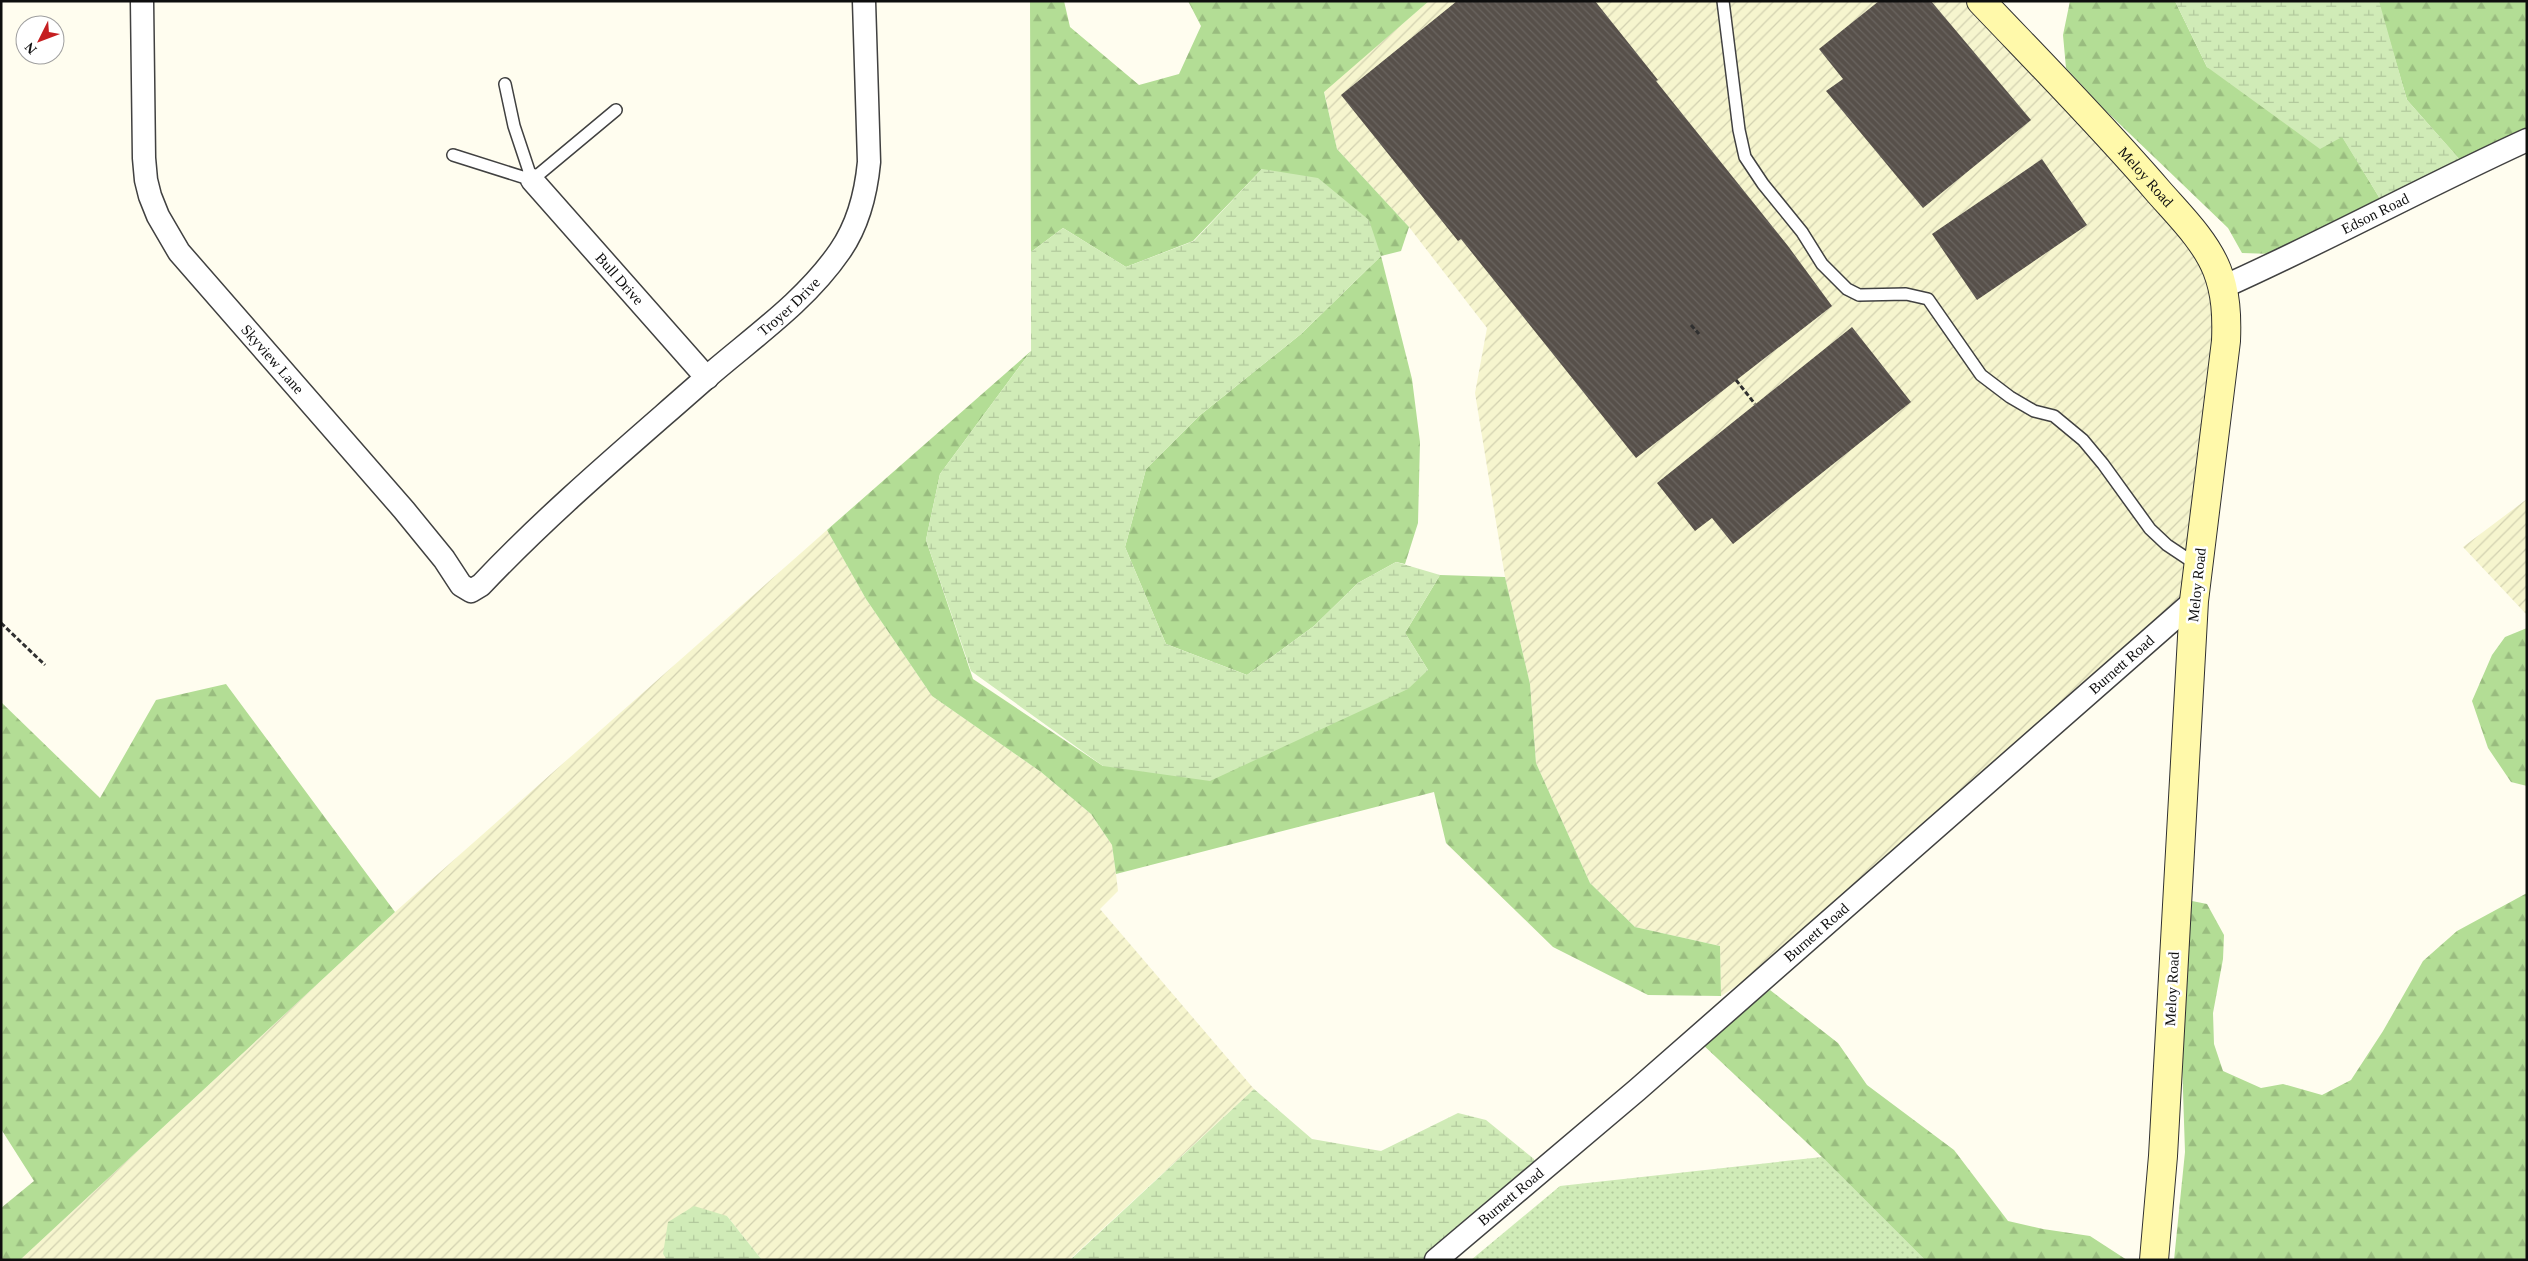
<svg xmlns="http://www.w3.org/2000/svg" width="2528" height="1261" font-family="'Times New Roman',serif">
  <defs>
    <pattern id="farmland-furrows" width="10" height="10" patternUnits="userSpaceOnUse" patternTransform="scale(1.25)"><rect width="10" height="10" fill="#f6f5ce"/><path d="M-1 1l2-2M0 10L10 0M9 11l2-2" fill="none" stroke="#d2d1b0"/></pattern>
    <pattern id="grass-dots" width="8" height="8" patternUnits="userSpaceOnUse" patternTransform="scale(1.25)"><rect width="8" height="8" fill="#d0ebb7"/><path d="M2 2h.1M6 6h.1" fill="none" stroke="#b1c89c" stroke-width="1.8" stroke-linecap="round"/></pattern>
    <pattern id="forest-firs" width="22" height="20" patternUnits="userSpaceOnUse" patternTransform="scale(1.25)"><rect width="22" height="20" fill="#b3dd95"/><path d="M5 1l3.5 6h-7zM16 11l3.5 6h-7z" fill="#99bc7f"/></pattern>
    <pattern id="wetland-marsh" width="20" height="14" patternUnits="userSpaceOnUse" patternTransform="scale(1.25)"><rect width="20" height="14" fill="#d0ebb7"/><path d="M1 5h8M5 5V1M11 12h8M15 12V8" fill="none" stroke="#b1c89c"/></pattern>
    <pattern id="building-back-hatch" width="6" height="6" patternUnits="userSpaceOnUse" patternTransform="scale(1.25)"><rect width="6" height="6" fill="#57504a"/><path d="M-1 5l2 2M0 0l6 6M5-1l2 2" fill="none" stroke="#6a6560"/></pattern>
  </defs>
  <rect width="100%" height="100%" fill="#fffdef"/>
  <path fill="url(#farmland-furrows)" d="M1429,1H1981L2223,287L2194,601L2156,634L2148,625L1758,972L1721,996L1720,946L1635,927L1590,883L1536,763L1530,684L1505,577L1475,393L1487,328L1409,227L1337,149L1324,91Z
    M2527,499V615L2463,547Z
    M827,530L866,599L932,696L1041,772L1091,814L1112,845L1116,874L1118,891L1100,909L1254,1089L1069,1260H762L727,1216L663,1254L667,1260H20L395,912Z"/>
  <path fill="url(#grass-dots)" d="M1822,1157L1925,1260H1471L1560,1186Z"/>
  <path fill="url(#forest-firs)" d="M1030,1H1064L1070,27L1139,85L1179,74L1201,26L1188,1H1429L1324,92L1337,149L1409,227L1401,251L1381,256L1412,379L1420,442L1418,523L1405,564L1396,562L1358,583L1314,626L1247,675L1166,644L1125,547L1146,469L1199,416L1301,334L1381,256L1262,169L1193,241L1126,267L1063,228L1031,252Z
    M2070,1H2175L2207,67L2342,136L2382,202L2272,254L2242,253L2228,228L2104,109L2066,68L2063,35Z
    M2378,1H2527V140L2467,168L2407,100Z
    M1031,351L940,474L926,540L973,679L1103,766L1428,670L1405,633L1440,575L1505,577L1530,684L1536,763L1590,883L1635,927L1720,946L1721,996L1648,995L1553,947L1446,843L1434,792L1116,874L1112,845L1091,814L1041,772L932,696L866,599L827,530Z
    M2527,628V786L2511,782L2488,748L2472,701L2492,655L2505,637Z
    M226,684L395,912L20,1260H1V1208L34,1181L1,1129V702L100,798L156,700Z
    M2527,893V1260H2174L2185,1152L2181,1030L2192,901L2207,904L2224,935L2223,959L2213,1013L2214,1044L2223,1071L2261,1088L2283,1084L2322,1095L2351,1080L2383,1031L2423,961L2457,931Z
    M1770,990L1838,1043L1867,1085L1954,1150L2008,1221L2043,1229L2090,1236L2127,1260H1925L1822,1157L1700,1042Z"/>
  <path fill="url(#wetland-marsh)" d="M2175,1H2379L2407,100L2463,163L2382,202L2342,137L2320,149L2207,67Z
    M1262,169L1318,178L1369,220L1381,256L1301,334L1199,416L1146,469L1125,547L1166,644L1247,675L1314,626L1358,583L1396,562L1440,575L1405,633L1428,670L1408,689L1210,781L1103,766L971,671L926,540L940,474L1031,351V252L1063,228L1126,267L1194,241Z
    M1254,1089L1312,1139L1381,1151L1458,1113L1486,1120L1534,1159L1535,1176L1436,1260H1070Z
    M694,1206L727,1216L762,1260H667L663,1254L668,1222Z"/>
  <path fill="url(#building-back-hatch)" d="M1457,1H1595L1658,80L1656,81L1788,246L1832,306L1636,458L1461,239L1458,241L1341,95Z
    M1879,1H1931L2031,120L1923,208L1826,91L1843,79L1819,49Z
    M2042,159L2087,225L1977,300L1932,234Z
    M1852,327L1911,402L1733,544L1712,518L1695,531L1657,483Z"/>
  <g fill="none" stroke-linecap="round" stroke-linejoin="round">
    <defs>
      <path id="lane" d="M1723,1L1739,130L1745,157L1763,184L1802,232L1822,264L1847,289L1859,295L1906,294L1928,299L1981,375L2010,397L2034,411L2054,416L2083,440L2103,464L2150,529L2167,545L2197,565
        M505,84L514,126L532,180
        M453,155L532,180L616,110"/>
      <g id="street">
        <path id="s1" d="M142,1L144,158L146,180L150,196L158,216L179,252L404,510L444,559L461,585L471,591L481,585C551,511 630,445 706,378C752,338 805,302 840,251C858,225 866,194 869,162L864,1"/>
        <path id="s2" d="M532,180L707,378"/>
        <path id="s3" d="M2223,287C2326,241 2424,187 2527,140"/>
        <path id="s4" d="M1436,1260L1637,1090L2194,601"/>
      </g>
      <g id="secondary">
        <path id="s5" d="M1981,1C2041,64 2102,126 2158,191C2179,215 2205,240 2217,270C2226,293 2227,316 2226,341L2194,601L2163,1156L2154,1260"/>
      </g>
    </defs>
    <use href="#lane" stroke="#414141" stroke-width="14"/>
    <use href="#street" stroke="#414141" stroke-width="25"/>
    <use href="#secondary" stroke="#303030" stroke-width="30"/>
    <path stroke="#303030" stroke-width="3" stroke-dasharray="5 2.5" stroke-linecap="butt" d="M1691,325L1699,334
      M1736,380L1755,404
      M1,623L45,665"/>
    <use href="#lane" stroke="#fff" stroke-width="11"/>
    <use href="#street" stroke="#fff" stroke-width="22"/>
    <use href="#secondary" stroke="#fff9aa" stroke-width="28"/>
  </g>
  <g text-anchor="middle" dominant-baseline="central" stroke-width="5" stroke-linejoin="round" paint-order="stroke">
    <g font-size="15" fill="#0e0e0e" stroke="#fff">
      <text stroke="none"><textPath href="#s5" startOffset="241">Meloy Road</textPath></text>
      <text stroke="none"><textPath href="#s3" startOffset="169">Edson Road</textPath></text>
      <text stroke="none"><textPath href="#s2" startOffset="132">Bull Drive</textPath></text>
      <text stroke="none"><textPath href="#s1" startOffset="1134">Troyer Drive</textPath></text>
      <text stroke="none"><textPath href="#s1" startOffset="401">Skyview Lane</textPath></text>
      <text transform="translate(2197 585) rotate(-84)">Meloy Road</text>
      <text stroke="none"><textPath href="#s4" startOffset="908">Burnett Road</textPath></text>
      <text stroke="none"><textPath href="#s4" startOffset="502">Burnett Road</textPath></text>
      <text transform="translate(2172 989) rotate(-87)">Meloy Road</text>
      <text stroke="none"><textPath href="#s4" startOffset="98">Burnett Road</textPath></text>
    </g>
  </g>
  <rect width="2528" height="1261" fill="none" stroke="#0e0e0e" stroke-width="5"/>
  <g transform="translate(40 40) rotate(228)"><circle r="24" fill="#ffffff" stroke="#9f9f9f"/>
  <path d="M0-4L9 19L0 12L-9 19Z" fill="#c51f21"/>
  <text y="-8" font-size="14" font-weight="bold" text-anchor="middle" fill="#0e0e0e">N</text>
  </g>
</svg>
